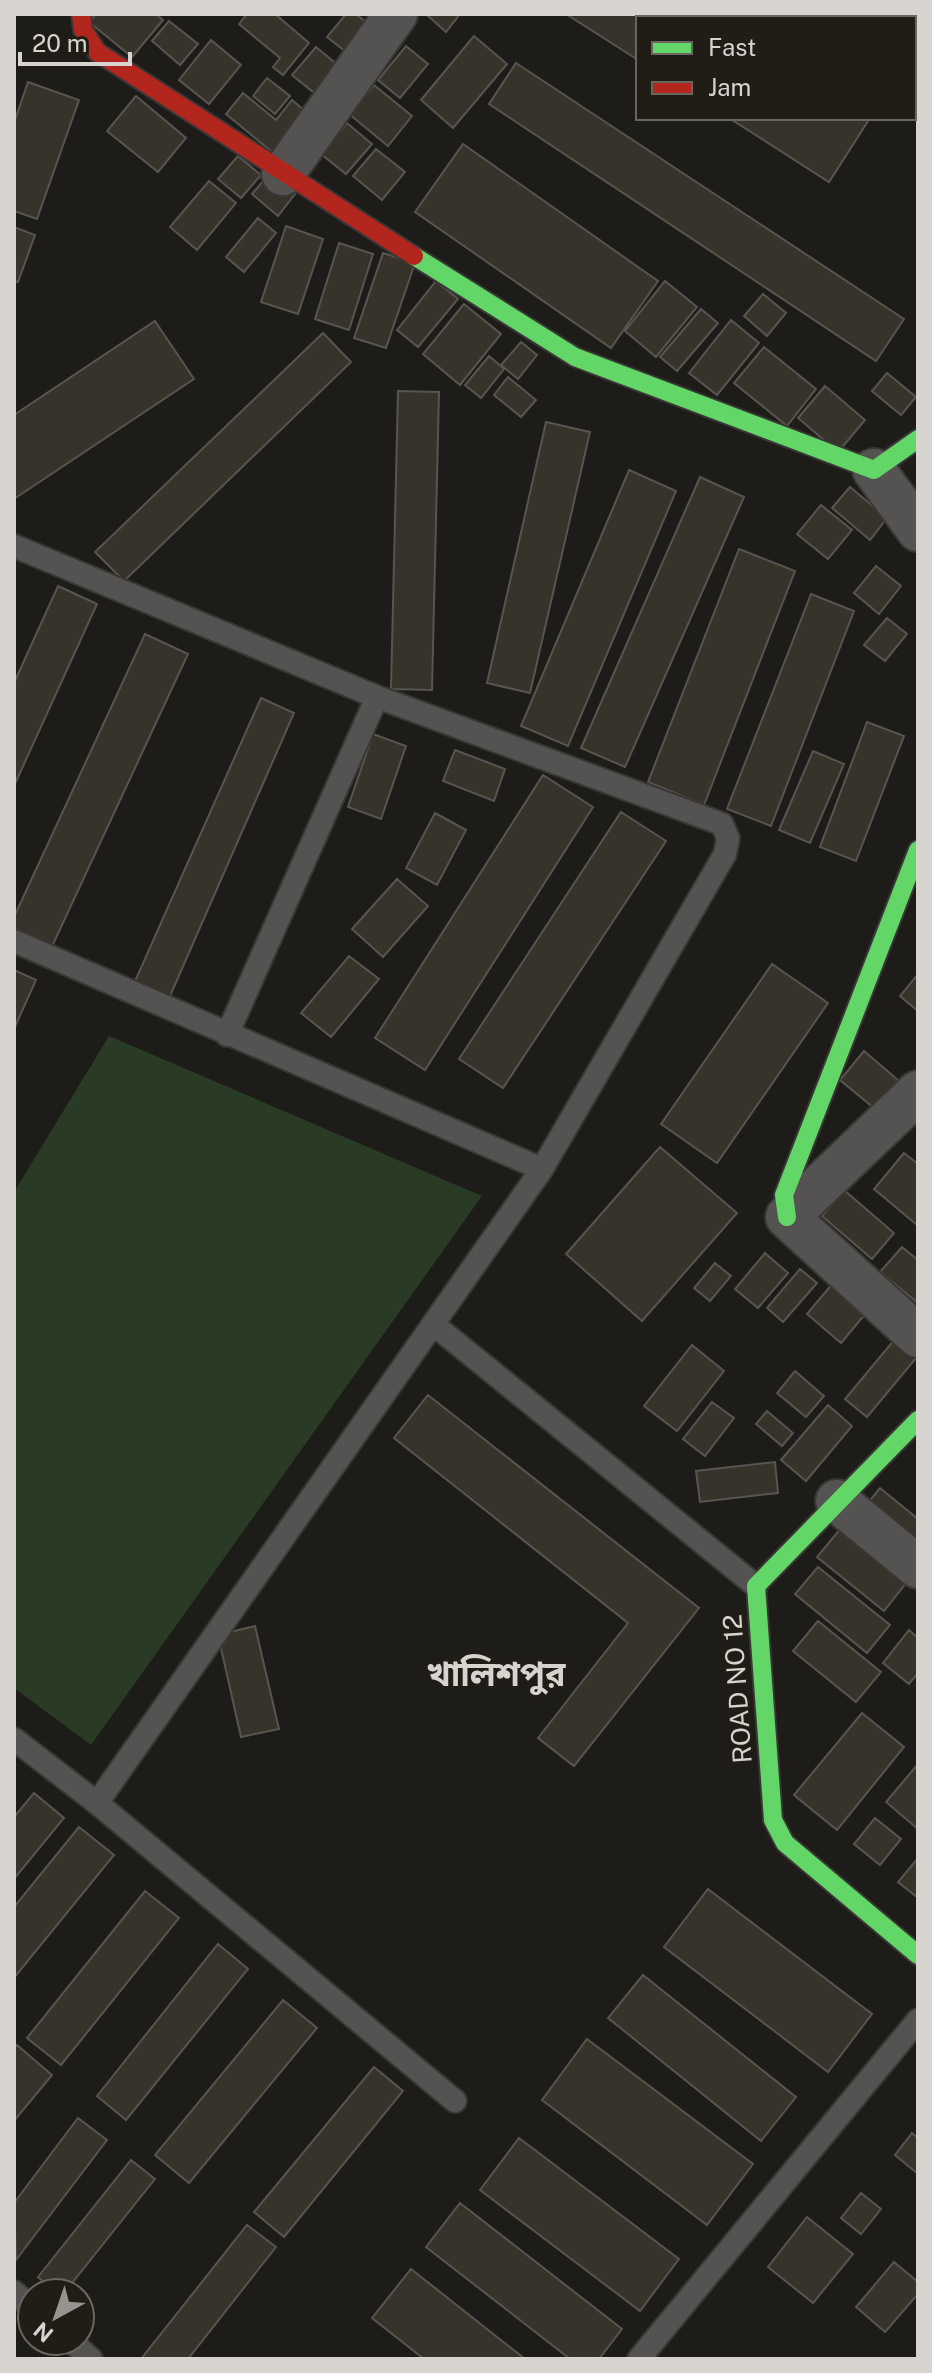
<svg xmlns="http://www.w3.org/2000/svg" width="932" height="2373" font-family="'Public Sans','Noto Sans Bengali',sans-serif">
  <rect width="100%" height="100%" fill="#1e1c18"/>
  <path fill="#293a25" d="M109,1036L482,1196L91,1745L14,1688V1192Z"/>
  <path fill="#37332a" stroke="#565551" stroke-width="2" d="M96,14H156L163,20L132,57L89,22Z
    M247,14H275L309,43L283,75L273,67L280,58L239,24Z
    M346,14H356L373,28L350,55L327,37Z
    M426,14H460L446,32Z
    M566,14H737L743,18H638V60Z
    M872,14H918V33L914,39V18H879Z
    M169,21L198,44L180,65L152,41Z
    M474,36L507,64L453,128L421,100Z
    M211,40L241,65L209,104L179,80Z
    M406,46L428,64L400,98L378,80Z
    M316,47L346,72L323,100L292,75Z
    M516,63L904,319L876,361L489,104Z
    M267,78L290,96L275,114L253,96Z
    M28,82L79,100L37,219L14,211V123Z
    M374,85L412,116L388,146L349,114Z
    M243,93L276,120L292,100L311,116L277,156L226,114Z
    M136,96L186,138L158,172L107,131Z
    M729,118H870L829,182Z
    M347,123L372,144L346,174L321,154Z
    M463,144L658,281L611,348L415,212Z
    M376,149L405,172L382,200L353,176Z
    M238,156L261,175L241,198L218,179Z
    M270,173L295,194L278,216L252,194Z
    M209,181L236,203L197,250L170,227Z
    M258,218L276,233L244,272L226,257Z
    M286,226L323,239L298,314L261,302Z
    M14,227L35,235L18,282L14,281Z
    M339,243L373,254L349,330L315,319Z
    M383,253L415,263L386,348L354,338Z
    M436,281L458,299L418,347L397,330Z
    M665,281L697,307L656,357L625,331Z
    M763,294L786,313L767,336L744,316Z
    M464,304L501,334L460,385L423,354Z
    M701,309L718,323L677,371L660,357Z
    M731,320L759,343L717,395L689,373Z
    M155,321L194,379L14,499V415Z
    M323,333L351,362L124,581L95,552Z
    M521,342L537,355L518,379L501,365Z
    M764,347L816,389L787,426L734,383Z
    M489,356L504,369L481,398L465,385Z
    M887,373L916,397L901,415L872,391Z
    M508,377L536,400L521,417L494,395Z
    M825,386L865,420L838,452L798,418Z
    M398,391L439,392L432,690L391,689Z
    M546,422L590,432L530,693L487,683Z
    M629,470L676,491L568,746L521,726Z
    M700,477L744,497L625,767L581,748Z
    M850,487L887,518L870,540L832,508Z
    M821,505L852,530L828,559L797,534Z
    M739,549L795,571L704,805L648,782Z
    M876,566L901,586L879,614L854,593Z
    M58,586L97,604L14,786V683Z
    M811,594L854,611L771,826L727,809Z
    M887,618L907,634L885,661L864,645Z
    M145,634L188,654L49,953L14,936V917Z
    M261,698L294,713L167,1003L132,988Z
    M867,722L904,736L856,861L820,847Z
    M373,734L406,746L381,819L348,807Z
    M455,750L505,769L494,801L443,781Z
    M813,751L844,764L810,843L779,830Z
    M543,775L593,807L425,1070L375,1038Z
    M621,812L666,841L503,1088L459,1059Z
    M435,813L466,830L437,885L406,868Z
    M397,879L428,906L383,957L352,929Z
    M349,956L379,979L331,1037L301,1013Z
    M772,964L828,1003L717,1163L661,1124Z
    M14,970L36,980L14,1029Z
    M918,974V1011L900,996Z
    M864,1051L898,1080L874,1108L840,1080Z
    M660,1147L737,1213L642,1321L566,1254Z
    M904,1153L918,1164L917,1225L874,1189Z
    M844,1190L894,1233L872,1259L822,1216Z
    M902,1247L918,1260V1303L880,1272Z
    M765,1253L788,1273L758,1308L735,1289Z
    M715,1263L731,1276L710,1301L694,1288Z
    M800,1269L817,1283L783,1322L767,1308Z
    M838,1277L872,1306L841,1343L807,1314Z
    M895,1339L917,1357L867,1417L845,1399Z
    M692,1345L724,1371L677,1431L644,1406Z
    M795,1371L824,1396L806,1417L777,1393Z
    M428,1395L699,1608L574,1766L538,1738L628,1623L394,1438Z
    M712,1402L734,1418L705,1456L683,1439Z
    M828,1405L852,1426L806,1481L781,1460Z
    M767,1411L793,1433L782,1446L756,1424Z
    M775,1462L778,1493L700,1502L696,1471Z
    M880,1488L918,1519V1563L859,1514Z
    M841,1528L907,1582L884,1611L817,1557Z
    M818,1567L890,1625L867,1653L795,1594Z
    M818,1621L881,1672L856,1702L793,1651Z
    M255,1626L279,1729L241,1737L218,1635Z
    M909,1630L918,1638V1673L909,1684L883,1663Z
    M862,1713L904,1747L837,1830L794,1795Z
    M918,1764V1829L886,1802Z
    M34,1793L64,1818L14,1879V1817Z
    M875,1818L901,1839L880,1865L854,1844Z
    M79,1827L114,1855L14,1978V1907Z
    M918,1858V1898L898,1882Z
    M708,1889L872,2014L828,2072L664,1947Z
    M145,1891L179,1918L61,2065L27,2038Z
    M218,1944L248,1969L126,2120L97,2096Z
    M643,1975L796,2097L761,2141L608,2018Z
    M283,2000L317,2028L189,2183L155,2155Z
    M587,2039L753,2164L707,2225L542,2100Z
    M17,2045L52,2075L14,2121V2048Z
    M374,2067L403,2091L284,2237L254,2212Z
    M78,2118L107,2140L16,2260L14,2203Z
    M912,2133L918,2138V2174L895,2155Z
    M519,2138L679,2259L640,2311L480,2190Z
    M131,2160L155,2179L64,2293H57L38,2277Z
    M861,2193L881,2209L861,2234L841,2218Z
    M460,2203L622,2329L599,2359H570L426,2247Z
    M807,2217L853,2254L813,2303L768,2267Z
    M247,2225L276,2247L188,2359H141Z
    M894,2262L918,2282V2294L885,2332L856,2307Z
    M411,2269L525,2359H424L372,2318Z"/>
  <g fill="none" stroke-linecap="round" stroke-linejoin="round">
    <defs>
      <path id="lane" d="M14,546L377,697L722,824L728,838L725,854L542,1169L14,941
        M227,1035L377,697
        M433,1324L756,1586
        M14,1739L97,1803
        M455,2101L97,1803L542,1169
        M14,2292L32,2308
        M71,2341L91,2359
        M639,2359L918,2020"/>
      <path id="street" d="M283,174L396,14
        M874,470L918,530
        M918,1092L787,1217L918,1336
        M837,1501L918,1567"/>
      <path id="fast" d="M414,256L575,357L874,470L918,439
        M787,1217L784,1195L918,850
        M918,1420L756,1586L773,1820L785,1843L918,1955"/>
      <path id="jam" d="M81,14L83,30L97,52L414,256"/>
    </defs>
    <use href="#lane" stroke="#393735" stroke-width="26"/>
    <use href="#street" stroke="#393735" stroke-width="46"/>
    <use href="#fast" stroke="#393735" stroke-width="22"/>
    <use href="#jam" stroke="#393735" stroke-width="22"/>
    <use href="#lane" stroke="#555351" stroke-width="22"/>
    <use href="#street" stroke="#555351" stroke-width="42"/>
    <use href="#fast" stroke="#63d668" stroke-width="18"/>
    <use href="#jam" stroke="#b3261e" stroke-width="18"/>
  </g>
  <g text-anchor="middle" dominant-baseline="central" stroke-width="6" stroke-linejoin="round" paint-order="stroke">
    <g font-size="26" fill="#d7d4d0" stroke="#201d16">
      <text transform="translate(737 1689) rotate(-94)">ROAD NO 12</text>
    </g>
    <g font-size="34" font-weight="bold" fill="#d7d4d0" stroke="#201d16">
      <text x="496" y="1674">খালিশপুর</text>
    </g>
  </g>
  <rect width="932" height="2373" fill="none" stroke="#d7d4d0" stroke-width="32"/>
  <rect x="636" y="16" width="280" height="104" fill="#201d16" stroke="#696660" stroke-width="2"/>
  <rect x="652" y="42" width="40" height="12" fill="#63d668" stroke="#696660" stroke-width="2"/>
  <text x="708" y="56" font-size="24" fill="#d7d4d0">Fast</text>
  <rect x="652" y="82" width="40" height="12" fill="#b3261e" stroke="#696660" stroke-width="2"/>
  <text x="708" y="96" font-size="24" fill="#d7d4d0">Jam</text>
  <g transform="translate(56 2317) rotate(220)"><circle r="38" fill="#201d16" stroke="#696660" stroke-width="2"/>
  <path d="M0-6L14 30L0 20L-14 30Z" fill="#969490"/>
  <text y="-12" font-size="22" font-weight="bold" text-anchor="middle" fill="#d7d4d0">N</text>
  </g>
  <path d="M20 52v12h110v-12" fill="none" stroke="#d7d4d0" stroke-width="4"/>
  <text x="32" y="52" font-size="24" fill="#d7d4d0" stroke="#201d16" stroke-width="6" paint-order="stroke">20 m</text>
</svg>
